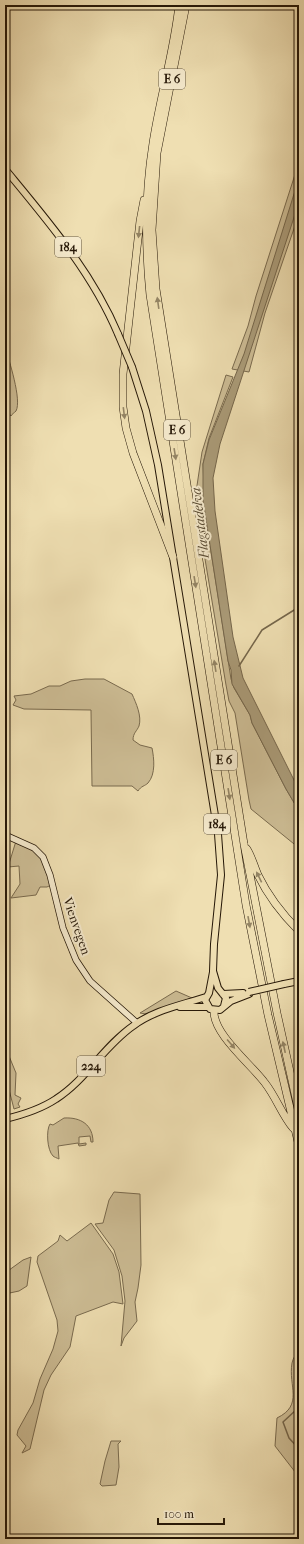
<svg xmlns="http://www.w3.org/2000/svg" width="304" height="1544" font-family="'IM FELL French Canon',serif">
  <rect width="100%" height="100%" fill="#efdfb2"/>
  <filter id="stains"><feTurbulence type="fractalNoise" baseFrequency=".005" numOctaves="4"/><feColorMatrix values="0 0 0 0 .2 0 0 0 0 .09 0 0 0 0 .02 0 0 0 .5 -.17"/></filter>
  <radialGradient id="worn" r=".72"><stop offset=".6" stop-color="#630" stop-opacity="0"/><stop offset="1" stop-color="#630" stop-opacity=".3"/></radialGradient>
  <path fill="#cdbd95" stroke="#796a4e" d="M299,162V214L265,313L249,372L232,369L248,326L256,296Z
    M5,347C9,360 22,400 16,411C14,413 12,414 11,416L7,411L8,399L5,392Z
    M226,375L233,377L209,438L203,464L205,513L231,679L234,688L250,715L252,723L286,789L299,811V848L251,809L249,800L235,713L229,701L226,685L195,499L202,452Z
    M85,679H104L132,694C136,703 142,716 139,726C137,731 133,733 133,740L140,745L152,748C154,758 156,774 148,783C145,786 141,786 138,791L132,786H92L91,710L24,709L13,705L16,700L14,696L31,694L49,686H60L71,681Z
    M16,841C44,855 41,857 51,885L47,887H40L36,895L11,898L20,884L19,866L8,867Z
    M176,991L192,998L146,1014L140,1013Z
    M5,1055L9,1056L16,1073L15,1095L21,1098L18,1104L20,1107L14,1109L6,1078L8,1059L5,1058Z
    M64,1118C81,1117 93,1125 93,1142H91L90,1136L79,1137V1144L86,1143V1145L79,1146L78,1143L58,1146L59,1159C57,1158 54,1157 53,1156C47,1150 46,1130 50,1124L53,1125Z
    M114,1192L140,1194L141,1265L138,1288L135,1302L137,1321L124,1338L121,1346L125,1301L122,1276L114,1250L95,1224L103,1223L109,1200Z
    M91,1223L113,1254L119,1272L123,1304L113,1302L76,1316L70,1347L51,1375L44,1390L30,1449L22,1453L26,1446L17,1435L18,1430L33,1403L40,1379L53,1349L58,1331L57,1320L37,1262L38,1256L58,1241L60,1235L67,1241Z
    M31,1257L27,1286L19,1291L5,1294V1273L23,1260Z
    M299,1350V1477L275,1446L277,1418C304,1405 288,1386 292,1363C293,1358 296,1354 299,1350Z
    M111,1441H121L118,1444L119,1467L116,1485L102,1486L100,1484L105,1461Z"/>
  <path fill="#aa9b78" stroke="#75664b" d="M299,178V202L220,444L213,478L215,511L233,637L243,678L299,790V811L286,789L252,723L250,715L232,684L231,670L228,661L203,500V464L209,440L244,354Z"/>
  <g fill="none" stroke-linecap="round" stroke-linejoin="round">
    <path stroke="#75664b" stroke-width="1.5" d="M239,666L262,630L299,607
      M298,1404L296,1410L283,1422L289,1438L299,1449"/>
    <defs>
      <path id="secondary" d="M5,835L34,848L43,857L50,875L63,928L76,960L90,981L137,1023"/>
      <path id="primary" d="M5,169C47,220 92,272 118,334
        M132,367L146,411L158,465L218,834L221,875L214,944L213,971L218,988L226,998L224,1006
        M213,972L209,993L205,1000L210,1009L220,1010L231,1001L249,994
        M284,984L299,981
        M223,994L243,993
        M180,1007H208
        M5,1119C22,1115 41,1109 56,1099C86,1080 104,1046 133,1026C154,1010 182,1005 206,997"/>
      <path id="motorway" d="M179,5C174,52 160,97 153,143C145,193 145,245 150,295L246,905L268,1015L299,1146
        M186,5L157,153L152,230L156,289L244,844L277,1013L299,1112
        M144,200L140,221L123,374V407L126,428L133,453L173,557
        M247,849C252,857 254,866 258,875C268,896 282,914 299,931
        M214,1011C213,1034 251,1064 265,1083C276,1097 282,1115 293,1128"/>
    </defs>
    <use href="#secondary" stroke="#251707" stroke-width="7"/>
    <use href="#primary" stroke="#251707" stroke-width="8"/>
    <use href="#motorway" stroke="#251707" stroke-width="8"/>
    <use href="#secondary" stroke="#f5eacd" stroke-width="5.5"/>
    <use href="#primary" stroke="#efdfb2" stroke-width="6"/>
    <use href="#motorway" stroke="#efdfb2" stroke-width="7"/>
    <defs>
      <path id="primary-bridge" d="M118,334L132,367
        M249,992L284,984"/>
    </defs>
    <use href="#primary-bridge" stroke="#251707" stroke-width="8" stroke-linecap="butt"/>
    <use href="#primary-bridge" stroke="#efdfb2" stroke-width="6"/>
  </g>
  <defs><path id="oneway-solid" d="M-6-.8H1V-3.2L6.5 0L1 3.2V.8H-6Z"/></defs>
  <g fill="#948565">
    <use href="#oneway-solid" transform="translate(139 232) rotate(96)"/>
    <use href="#oneway-solid" transform="translate(158 303) rotate(-98)"/>
    <use href="#oneway-solid" transform="translate(124 413) rotate(83)"/>
    <use href="#oneway-solid" transform="translate(175 454) rotate(81)"/>
    <use href="#oneway-solid" transform="translate(195 582) rotate(81)"/>
    <use href="#oneway-solid" transform="translate(215 666) rotate(-99)"/>
    <use href="#oneway-solid" transform="translate(229 794) rotate(81)"/>
    <use href="#oneway-solid" transform="translate(259 877) rotate(-116)"/>
    <use href="#oneway-solid" transform="translate(249 922) rotate(80)"/>
    <use href="#oneway-solid" transform="translate(231 1044) rotate(49)"/>
    <use href="#oneway-solid" transform="translate(284 1047) rotate(-102)"/>
  </g>
  <g text-anchor="middle" dominant-baseline="central" stroke-width="4" stroke-linejoin="round" paint-order="stroke">
    <g fill="#f5eacd" stroke="#635642" stroke-width="1">
      <rect x="159" y="69" width="26" height="20" rx="3"/>
      <rect x="55" y="237" width="26" height="20" rx="3"/>
      <rect x="164" y="420" width="26" height="20" rx="3"/>
      <rect x="211" y="750" width="26" height="20" rx="3"/>
      <rect x="204" y="814" width="26" height="20" rx="3"/>
      <rect x="77" y="1056" width="28" height="20" rx="3"/>
    </g>
    <g font-size="12" font-weight="bold" fill="#251707">
      <text x="172" y="79">E 6</text>
      <text x="68" y="247">184</text>
      <text x="177" y="430">E 6</text>
      <text x="224" y="760">E 6</text>
      <text x="217" y="824">184</text>
      <text x="91" y="1066">224</text>
    </g>
    <g font-size="13" fill="#251707" stroke="#f5eacd">
      <text transform="translate(77 926) rotate(71)">Vienvegen</text>
    </g>
    <g font-size="14" font-style="italic" fill="#5a4c34" stroke="#f5eacd">
      <text transform="translate(200 523) rotate(-97)">Flagstadelva</text>
    </g>
  </g>
  <rect width="304" height="1544" fill="none" stroke="#efdfb2" stroke-width="20"/>
  <rect x="6" y="6" width="292" height="1532" fill="none" stroke="#251707" stroke-width="2"/>
  <rect x="10" y="10" width="284" height="1524" fill="none" stroke="#251707"/>
  <path d="M158 1518v6h66v-6" fill="none" stroke="#251707" stroke-width="2"/>
  <text x="164" y="1518" font-size="12" fill="#251707" stroke="#f5eacd" stroke-width="3" paint-order="stroke">100 m</text>
  <rect width="100%" height="100%" filter="url(#stains)"/>
  <rect width="100%" height="100%" fill="url(#worn)"/>
</svg>
